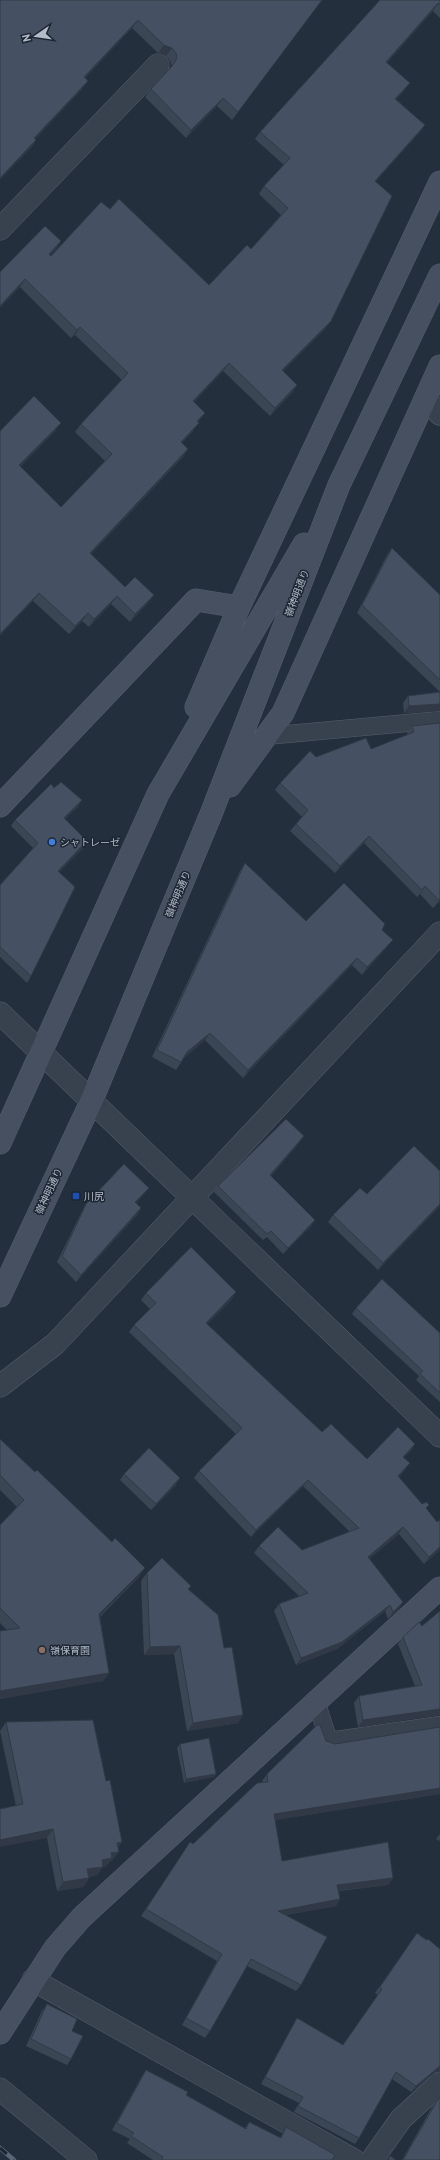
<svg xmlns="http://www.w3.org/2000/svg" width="440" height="2160" font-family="'PT Sans','Noto Sans JP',sans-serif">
  <rect width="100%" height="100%" fill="#242f3e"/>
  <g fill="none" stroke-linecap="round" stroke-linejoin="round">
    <defs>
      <path id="lane" d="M266,736L440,720
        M316,1701L329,1741L440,1725"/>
      <path id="street" d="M0,229L158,65
        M425,399L440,414
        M0,1013L440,1436
        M0,1386L55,1344L440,933
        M33,1980L354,2160
        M0,2089L86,2160
        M372,2160L401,2119L440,2083"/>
      <path id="secondary" d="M196,707L239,607L440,182
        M230,786L283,713L440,366
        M0,806L196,600L239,607
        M0,1143L158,794L304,544
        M0,1296L91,1102L211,814L339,485L440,275
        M0,2033L55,1948L82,1917L440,1588"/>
    </defs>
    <use href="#lane" stroke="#565f6c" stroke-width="18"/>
    <use href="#street" stroke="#565f6c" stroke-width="23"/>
    <use href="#secondary" stroke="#565f6c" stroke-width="23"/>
    <use href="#lane" stroke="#38414e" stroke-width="17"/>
    <use href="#street" stroke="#38414e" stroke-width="22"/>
    <use href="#secondary" stroke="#465061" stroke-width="22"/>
    <defs>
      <path id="rail" d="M0,2148L14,2160"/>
    </defs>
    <use href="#rail" stroke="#5a6575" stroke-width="4.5"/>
    <use href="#rail" stroke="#1d2633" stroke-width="3" stroke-dasharray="9" stroke-linecap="butt"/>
  </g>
  <path fill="#3b4654" d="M0,0H322L232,120L217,106L186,138L145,97L151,89L171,67L172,66L170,61L166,56L158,53L132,28L85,78L82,89L35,139L36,140L31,148Z
    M440,0V18L433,11L387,62L404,91L396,99L425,125L419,133L376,181L331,321L325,329L283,371L297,385L292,393L270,416L223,371L194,402L205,413L198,422L193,431L182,443L188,449L183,457L91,554L125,587L154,595L148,603L130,622L111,604L89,627L82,621L69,634L33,601L0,431L56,430L20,467L61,507L105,461L75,432L81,424L122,380L75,335L71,338L20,287L0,272L61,241L56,249L50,255L51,256L110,209L209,285L251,249L281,215L259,194L264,186L284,165L255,139L260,132Z
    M392,548L440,595V711L404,713L403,703L408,696L440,692L357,613L387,555Z
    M412,726L440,901L433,908L420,894L417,897L364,843L335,873L290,831L302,817L275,790L280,783L316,757L371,749L408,735L407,733Z
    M54,788L82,800L78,807L65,819L83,848L59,872L31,976L27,983L0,957V885L33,848L11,826L15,820Z
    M245,863L306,921L382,930L387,947L362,975L352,965L243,1078L205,1040L184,1058L176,1070L152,1057L240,871Z
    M300,1142L271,1176L315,1220L311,1226L283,1254L267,1237L263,1240L214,1192L218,1186Z
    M149,1188L144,1194L136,1203L141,1208L137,1215L76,1282L57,1262L82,1211L86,1204Z
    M367,1194L440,1206L378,1270L328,1222L333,1215Z
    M146,1293L232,1299L207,1324L322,1432L367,1459L415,1444L411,1451L404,1457L405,1470L399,1477L437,1522L440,1520V1550L424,1564L399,1534L369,1559L399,1609L388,1619L385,1611L337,1649L296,1665L274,1611L279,1604L299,1596L254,1553L259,1546L302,1550L350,1532L303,1486L251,1537L194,1478L199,1471L236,1434L129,1332L134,1325L150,1309L141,1300Z
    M356,1308L440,1333V1402L416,1380L419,1376L352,1314Z
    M0,1439L139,1577L100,1617L109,1673L103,1681L0,1699V1631L7,1630L0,1623V1525L17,1507L0,1490Z
    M124,1474L176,1485L151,1510L120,1480Z
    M147,1573L188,1590L224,1648L243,1715L238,1723L187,1731L174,1654L144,1655L141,1581Z
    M440,1611V1716L439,1715L358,1727L354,1703L359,1696L415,1686L398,1644L403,1637L422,1626Z
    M6,1722L118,1848L112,1861H110L106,1867H103L97,1875L89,1877V1878L83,1887L57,1891L47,1838L16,1806L0,1731Z
    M440,1727V1794L275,1820L282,1861L393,1878L388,1885L339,1891L340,1899L336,1906L286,1915L301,1985L296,1991L247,1966L210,2031L205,2038L182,2025L217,1961L141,1916L186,1849L193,1844L263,1783L262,1781L267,1774L326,1741L335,1744Z
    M180,1744L216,1774L214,1777L184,1783L177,1748Z
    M440,1834V1841L436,1839Z
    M417,1933L440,1949V2071H437L411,2092L392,2079L359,2138L355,2144L294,2112L299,2103L261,2084L293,2025L297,2018L343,2045L378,1995L375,1993Z
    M47,2004L72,2031L71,2059L67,2065L26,2046L42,2011Z
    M146,2070L186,2095L245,2128L249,2122L280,2138L286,2127L332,2160H153L127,2143L130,2139L112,2130L142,2076Z
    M437,2101L440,2160H402L432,2107Z"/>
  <path fill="#303945" d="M438,3L433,11L381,70L386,62Z
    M138,20L132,28L78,85L84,77Z
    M164,45L172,48L166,56L158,53Z
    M88,81L82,89L29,146L34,138Z
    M410,83L404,91L390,107L395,99Z
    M223,98L217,106L186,138L191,130Z
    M425,125L419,133L370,188L375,181Z
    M36,140L31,148L0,180V178Z
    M61,241L56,249L43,262L49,254Z
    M25,279L20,287L0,308V306Z
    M331,321L325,329L276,378L282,370Z
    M80,327L75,335L71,338L77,330Z
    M229,363L223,371L187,409L193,401Z
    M297,385L292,393L270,416L275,408Z
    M205,413L199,420L192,429L197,421Z
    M61,423L56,430L14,473L19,465Z
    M199,423L193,431L175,450L181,442Z
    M188,449L183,457L84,561L90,553Z
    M39,593L33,601L0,636V634Z
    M154,595L148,603L130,622L135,614Z
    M117,596L111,604L89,627L94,619Z
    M88,613L82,621L69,634L75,626Z
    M440,704V711L404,713L409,706Z
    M82,800L78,807L60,824L64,818Z
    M369,836L364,843L335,873L340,866Z
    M87,841L83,848L53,877L58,871Z
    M425,886L420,894L417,897L422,890Z
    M440,899V901L433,908L439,900Z
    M393,940L387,947L362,975L367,967Z
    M357,958L352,965L243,1078L248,1070Z
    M210,1033L205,1040L182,1060L187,1052Z
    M304,1136L300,1142L266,1181L270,1175Z
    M149,1188L144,1194L131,1209L135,1202Z
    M440,1204V1206L378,1270L383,1263Z
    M141,1208L137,1215L76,1282L81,1275Z
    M315,1220L311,1226L283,1254L288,1248Z
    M236,1292L232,1299L201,1330L206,1323Z
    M415,1444L411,1451L398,1463L403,1457Z
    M410,1463L405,1470L393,1483L398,1476Z
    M180,1478L176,1485L151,1510L156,1504Z
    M308,1480L303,1486L251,1537L256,1530Z
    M403,1527L399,1534L363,1564L368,1557Z
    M440,1547V1550L424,1564L429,1557Z
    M145,1568L139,1577L93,1623L99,1614Z
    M403,1602L399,1609L388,1619L393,1612Z
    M390,1605L385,1611L337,1649L296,1665L301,1658Z
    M180,1646L174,1654L144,1655L150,1647Z
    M109,1673L103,1681L0,1699V1691Z
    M440,1709V1714L439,1715L358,1727L363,1720Z
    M243,1715L238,1723L187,1731L193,1723Z
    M216,1774L214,1777L184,1783L186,1779Z
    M440,1788V1794L269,1821L274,1814Z
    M53,1829L47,1838L0,1847V1840Z
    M122,1842L116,1851L117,1843Z
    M119,1852L112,1861H110L106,1867H103L97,1875L81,1878L87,1869L111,1853Z
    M89,1878L83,1887L57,1891L63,1882Z
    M393,1878L388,1885L332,1891L337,1885Z
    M340,1899L336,1906L273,1917L278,1911Z
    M440,2066V2071H437L411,2092L416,2086Z"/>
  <path fill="#455162" stroke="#303945" d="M0,0H322L238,112L223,98L191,130L151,89L173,65L177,58L176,53L172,48L164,45L138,20L84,77L88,81L34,138L36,140L0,178Z
    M380,0H440V5L438,3L386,62L410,83L395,99L425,125L375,181L392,196L331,321L282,370L297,385L275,408L229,363L193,401L205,413L197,421L199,423L181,442L188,449L90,553L125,587L135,577L154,595L135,614L117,596L94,619L88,613L75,626L39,593L0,634V431L34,396L61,423L19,465L61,507L112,454L81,424L128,373L80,327L77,330L25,279L0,306V272L45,226L61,241L49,254L51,256L101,202L110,209L119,199L209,285L247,245L251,249L288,208L264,186L290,158L260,132Z
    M392,548L440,595V680L362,605Z
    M440,692V704L409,706L408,696Z
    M440,723V899L439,900L425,886L422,890L369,836L340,866L296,824L308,810L280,783L310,751L316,757L366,738L371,749L414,732L412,726Z
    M61,782L82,800L64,818L87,841L58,871L75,887L31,976L0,947V885L38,843L15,820L51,784L54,788Z
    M245,863L306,921L344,883L385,924L382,930L393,940L367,967L357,958L248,1070L210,1033L187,1052L181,1062L157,1050Z
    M286,1119L304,1136L270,1175L315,1220L288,1248L271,1231L267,1234L218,1186Z
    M414,1146L440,1171V1204L383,1263L333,1215L360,1188L367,1194Z
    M124,1164L149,1188L135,1202L141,1208L81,1275L62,1256L86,1204Z
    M191,1247L236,1292L206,1323L322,1432L331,1424L367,1459L398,1427L415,1444L403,1457L410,1463L398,1476L422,1504L427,1502L429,1505L426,1508L437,1522L440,1520V1547L429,1557L403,1527L368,1557L403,1602L393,1612L390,1605L342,1642L301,1658L279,1604L308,1593L259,1546L278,1527L302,1550L359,1528L308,1480L256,1530L199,1471L242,1428L134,1325L156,1303L146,1293Z
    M382,1279L440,1333V1393L420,1374L423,1371L356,1308Z
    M0,1439L35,1472L37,1470L112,1542L115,1538L145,1568L99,1614L109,1673L0,1691V1631L20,1628L0,1608V1525L24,1500L0,1475Z
    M149,1448L180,1478L156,1504L124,1474Z
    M162,1558L191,1586L188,1589L218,1615L224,1648L232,1647L243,1715L193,1723L180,1646L150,1647L147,1573Z
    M440,1611V1709L363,1720L359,1696L422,1685L403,1637L419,1622L422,1626Z
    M93,1720L106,1781L110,1780L122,1842L117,1843L119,1852L111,1853L112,1858L102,1860L103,1867L87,1869L89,1878L63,1882L53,1829L0,1840V1809L23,1804L6,1722Z
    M317,1725H320L326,1741L335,1744L440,1727V1788L274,1814L282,1861L388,1842L393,1878L337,1885L340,1899L278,1911L327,1937L301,1985L251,1959L210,2031L186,2018L222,1954L146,1909L190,1842L193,1844L257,1783L268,1782L267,1774Z
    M209,1738L216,1774L186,1779L180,1744Z
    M417,1933L426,1940L428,1939L440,1949V2066L416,2086L396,2072L359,2138L298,2106L303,2097L265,2077L297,2018L343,2045L382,1989L380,1987Z
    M47,2004L77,2019L72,2031L83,2036L71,2059L31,2039Z
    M146,2070L188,2092L186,2095L246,2129L249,2122L281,2138L286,2127L335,2155L332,2160H162L163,2157L131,2136L134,2133L117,2123Z
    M440,2097V2160H403L437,2101Z
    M390,2156L396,2160H388Z"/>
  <circle fill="#3f7fe0" stroke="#1d2633" stroke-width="1.5" cx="52" cy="842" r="4"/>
  <rect fill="#1a4fb4" stroke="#1d2633" stroke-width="1.5" x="72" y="1192" width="8" height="8" rx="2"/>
  <circle fill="#8d6e63" stroke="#1d2633" stroke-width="1.5" cx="42" cy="1650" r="4"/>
  <g text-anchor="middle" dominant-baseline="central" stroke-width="3" stroke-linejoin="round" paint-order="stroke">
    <g font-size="10" fill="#b4bcc9" stroke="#1d2633">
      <text transform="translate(297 593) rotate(-69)">嶺神明通り</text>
      <text transform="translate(178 894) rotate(-67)">嶺神明通り</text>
      <text transform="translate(49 1191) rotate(-65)">嶺神明通り</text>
    </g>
    <g font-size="10" fill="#b4bcc9" stroke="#1d2633" text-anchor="start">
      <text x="60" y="842">シャトレーゼ</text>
      <text x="84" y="1196">川尻</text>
      <text x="50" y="1650">嶺保育園</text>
    </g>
  </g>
  <g transform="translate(36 36) rotate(257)" stroke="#1d2633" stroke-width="3" paint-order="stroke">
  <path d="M0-3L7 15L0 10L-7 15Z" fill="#b4bcc9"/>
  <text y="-6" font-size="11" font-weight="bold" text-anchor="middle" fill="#b4bcc9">N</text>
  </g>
</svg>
